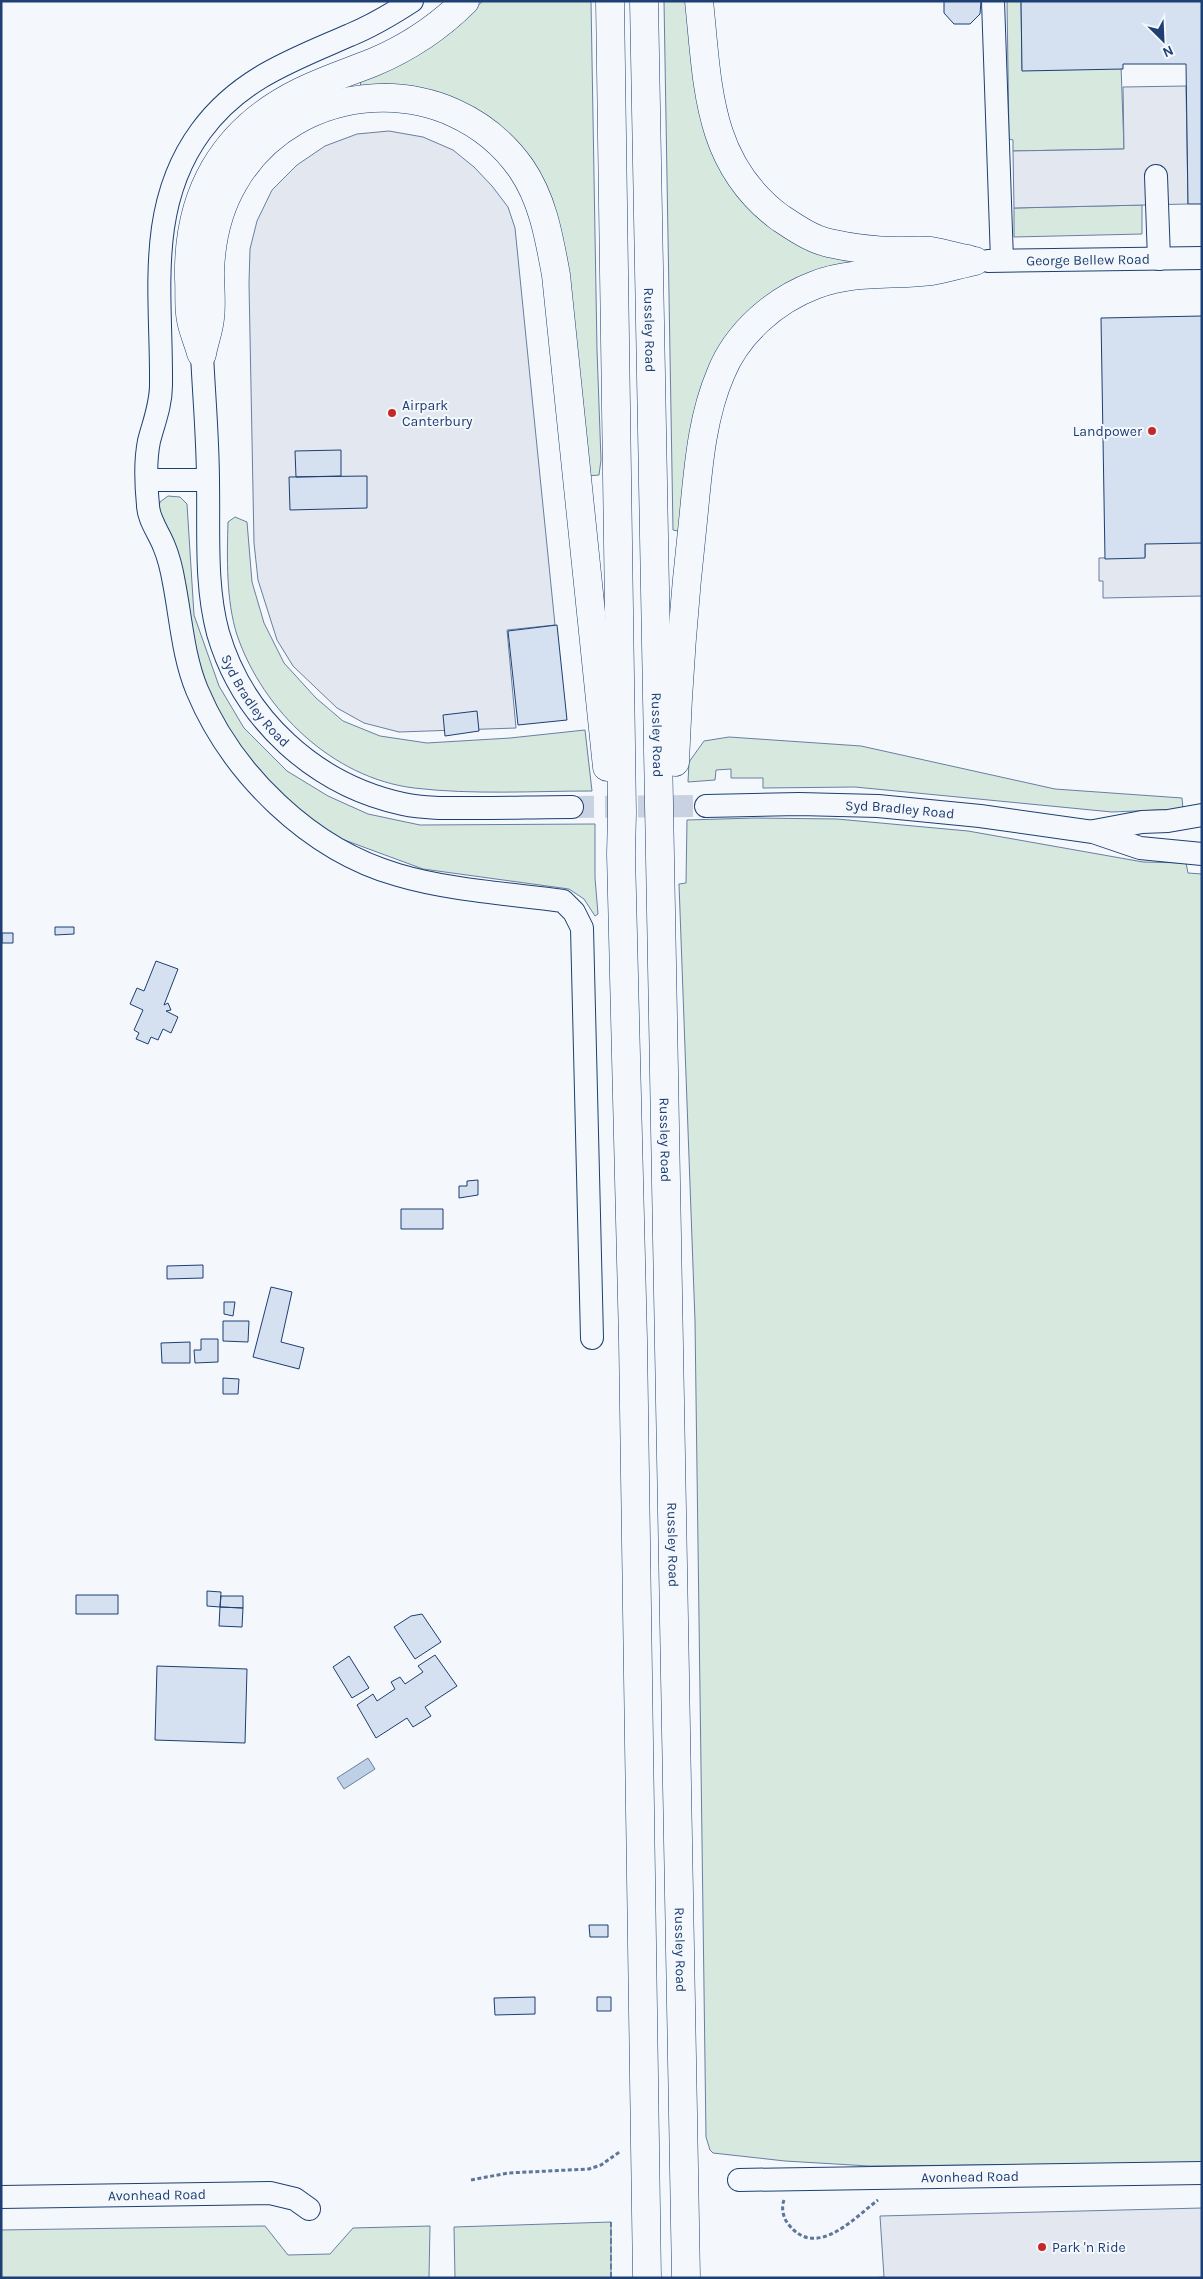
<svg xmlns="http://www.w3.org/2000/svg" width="1203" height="2279" font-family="Karla,sans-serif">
  <rect width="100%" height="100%" fill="#f4f7fb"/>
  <path fill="#d7e8df" stroke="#687fa3" d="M483,1H591L597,350L601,460L599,475L587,476L566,274L485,116L434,92L386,84L361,86L359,77L443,36Z
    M664,1H690L731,180L855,257V264L747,316L683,532L673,530Z
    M1007,1H1021L1022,70L1121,66L1124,149L1013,151V140L1009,139Z
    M1142,205V234L1014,237V208Z
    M168,496L180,497L187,504L194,615L219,686L244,728L287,771L328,796L368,814L420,825L595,824V878L598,914L595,916L584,899L569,889L423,869L339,838L295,809L226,733L205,684L158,509L160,502Z
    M235,517L247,522L252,582L264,623L284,663L316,698L343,721L380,736L427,743L510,738L585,730L592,791C534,791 473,795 414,788C333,778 263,711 237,635C226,600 227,558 228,522Z
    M729,737L861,746L1055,789L1182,798L1183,809L1112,812L855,787L763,788V778H731V769L716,770L715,780L688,782L689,762L704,741Z
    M755,818L837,819L968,831L1143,862L1186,863L1188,873L1202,874V2163L869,2166L785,2161L713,2153L710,2150L706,2137L695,1321L679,884L686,883L687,820Z
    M611,2222V2278H455L454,2227Z
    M265,2226L288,2255L330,2254L353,2228L430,2226L429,2278H1V2230Z"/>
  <path fill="#e3e8f0" stroke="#687fa3" d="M1186,86L1188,204L1014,208L1013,151L1124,149L1123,87Z
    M389,131L423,137L453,150L474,167L492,186L508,207L515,228L555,625L507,630L516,728L399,732L364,723L337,708L293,666L277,640L258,580L254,543L249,283L250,249L257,221L272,190L297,165L325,146L357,134Z
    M1202,540V596L1103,598V581H1099V558L1145,557V541Z
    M1202,2208V2278H870L884,2277L880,2216Z"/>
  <path fill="#bed0e5" stroke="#687fa3" d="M368,1758L375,1769L344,1789L337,1778Z"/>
  <path fill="#d5e0f0" stroke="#1d3f73" d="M944,1H981L980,14L970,24H954L944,13Z
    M1021,1H1202V204H1188L1186,64H1123V69L1022,71Z
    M1202,316V543L1145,544V558L1105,559L1101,318Z
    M341,450V476L296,477L295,451Z
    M367,476V508L290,510L289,477Z
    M557,625L567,720L518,725L508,631Z
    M477,711L479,731L445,736L443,715Z
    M55,927H74V934L55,935Z
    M2,933H13V943H2Z
    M156,961L178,969L164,1005L168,1003L171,1010L166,1011L178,1017L171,1033L163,1029L158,1040L151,1037L148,1044L136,1039L139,1033L134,1030L143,1010L130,1004L137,988L144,991Z
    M478,1180V1195L459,1198V1186H467V1181Z
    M401,1209H443V1229H401Z
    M203,1265V1278L167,1279V1266Z
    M271,1287L292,1292L281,1342L304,1348L299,1369L253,1357Z
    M224,1302H235L233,1316L224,1314Z
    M223,1321H249L248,1342L223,1341Z
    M201,1339H218V1362L195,1363L194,1350H201Z
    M190,1342V1363H162L161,1343Z
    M223,1378L239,1379L238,1394H223Z
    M207,1591L221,1592L220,1607L207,1606Z
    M76,1595H118V1614H76Z
    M221,1596H243V1608L220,1607Z
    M220,1607L243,1608L242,1627L219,1626Z
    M422,1614L441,1642L415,1659L394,1627L411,1616Z
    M435,1655L457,1686L425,1707L431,1716L413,1727L407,1718L376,1738L357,1705L373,1694L377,1701L395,1689L391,1682L400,1677L405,1684L423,1672L418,1666Z
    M349,1656L369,1688L352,1698L333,1667Z
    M157,1666L247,1669L245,1743L155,1740Z
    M589,1925H608V1937H590Z
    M535,1997V2014L495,2015L494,1998Z
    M597,1997H611V2011H597Z"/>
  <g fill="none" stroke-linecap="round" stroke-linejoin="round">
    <path stroke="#c9d2e0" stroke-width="22" stroke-dasharray="22 11" stroke-linecap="butt" d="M572,807L706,806"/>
    <defs>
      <g id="minor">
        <path d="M412,1C392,14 372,26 350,35C293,60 240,78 201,131C145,207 162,296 161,385C161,405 154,422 149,441C145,461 146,485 148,505C148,519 159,533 164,546C169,558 172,571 174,583C181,619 183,656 197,690C232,774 310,850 398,875C448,890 511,894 563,901L574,912L582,928L592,1338"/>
        <path d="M993,1L1002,260"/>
        <path d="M1156,176L1159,259"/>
        <path id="s1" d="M988,261L1202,258"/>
        <path id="s2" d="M202,354C204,397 208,440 208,483C209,532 205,585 218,633C243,719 315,785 403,804C427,809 453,808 478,808C509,808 541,807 572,807"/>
        <path d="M147,480H208"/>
        <path id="s3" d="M706,806L799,804L878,806L980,816L1093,832L1140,848L1202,854"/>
        <path d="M1094,831L1142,822L1168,821L1202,815"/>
        <path id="s4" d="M739,2180L1202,2173"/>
        <path id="s5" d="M1,2197L270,2193L295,2199L309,2209"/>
      </g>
      <g id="highway">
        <path d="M610,1L622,813L621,854L633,1340L647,2278"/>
        <path id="s6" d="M644,1C657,760 674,1519 686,2278"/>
        <path d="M699,1C708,84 706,162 779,217C794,227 811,239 829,243C851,248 874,251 897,251C908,251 920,250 931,251C943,253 956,257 968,259"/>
        <path d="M201,353C198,342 193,331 191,320C188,307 190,292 189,279C187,194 223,130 300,92C324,80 349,72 374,62C407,48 439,27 465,1"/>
        <path d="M202,354C204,342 209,330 210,318C212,303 210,287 210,272C211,241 218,209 234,182C295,77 450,68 521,168C543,200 549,237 556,275L607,767"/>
        <path d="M675,762C678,682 684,601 693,521C698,472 701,419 721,373C737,333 775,300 815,285C853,270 892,276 931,271C945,269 960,264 975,261"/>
      </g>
    </defs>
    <use href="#minor" stroke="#1d3f73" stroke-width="24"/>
    <use href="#highway" stroke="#1d3f73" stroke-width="29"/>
    <path stroke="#5e769c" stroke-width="3" stroke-dasharray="4 2.5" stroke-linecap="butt" d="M471,2180L508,2173L589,2169L601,2165L621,2151
      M784,2200C781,2208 783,2218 789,2225C817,2260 855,2217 878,2200"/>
    <use href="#minor" stroke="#f4f7fb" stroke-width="22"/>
    <use href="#highway" stroke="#f4f7fb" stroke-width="28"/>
    <path stroke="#1d3f73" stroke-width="1" stroke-dasharray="6 2.5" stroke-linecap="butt" d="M611,2278V2222"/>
  </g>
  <g fill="#c62828" stroke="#f4f7fb" stroke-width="2">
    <circle cx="392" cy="413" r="5"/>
    <circle cx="1152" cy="431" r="5"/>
    <circle cx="1042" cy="2247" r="5"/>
  </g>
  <g text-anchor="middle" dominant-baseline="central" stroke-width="4" stroke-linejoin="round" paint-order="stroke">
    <g font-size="14" fill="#1d3f73" stroke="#f4f7fb">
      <text stroke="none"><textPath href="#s1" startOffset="100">George Bellew Road</textPath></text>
      <text stroke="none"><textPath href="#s6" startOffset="329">Russley Road</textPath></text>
      <text stroke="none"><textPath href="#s2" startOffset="358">Syd Bradley Road</textPath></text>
      <text stroke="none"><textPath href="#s6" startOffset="734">Russley Road</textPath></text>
      <text stroke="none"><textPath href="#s3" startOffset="194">Syd Bradley Road</textPath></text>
      <text stroke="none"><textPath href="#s6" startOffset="1139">Russley Road</textPath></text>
      <text stroke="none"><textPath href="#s6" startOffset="1544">Russley Road</textPath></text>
      <text stroke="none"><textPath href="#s6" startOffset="1949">Russley Road</textPath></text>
      <text stroke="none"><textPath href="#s4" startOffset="231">Avonhead Road</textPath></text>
      <text stroke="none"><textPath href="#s5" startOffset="156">Avonhead Road</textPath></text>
    </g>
    <g font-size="14" fill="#1d3f73" stroke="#f4f7fb" text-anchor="start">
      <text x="402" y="405">Airpark<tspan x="402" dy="16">Canterbury</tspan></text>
      <text x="1142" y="431" text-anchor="end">Landpower</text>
      <text x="1052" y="2247">Park 'n Ride</text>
    </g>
  </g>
  <rect width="1203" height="2279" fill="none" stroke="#1d3f73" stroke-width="5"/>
  <g transform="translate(1163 40) rotate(156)" stroke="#f4f7fb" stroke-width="4" paint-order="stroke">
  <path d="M0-4L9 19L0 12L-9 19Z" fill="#1d3f73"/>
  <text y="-8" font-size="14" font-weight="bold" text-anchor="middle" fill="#1d3f73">N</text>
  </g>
</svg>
